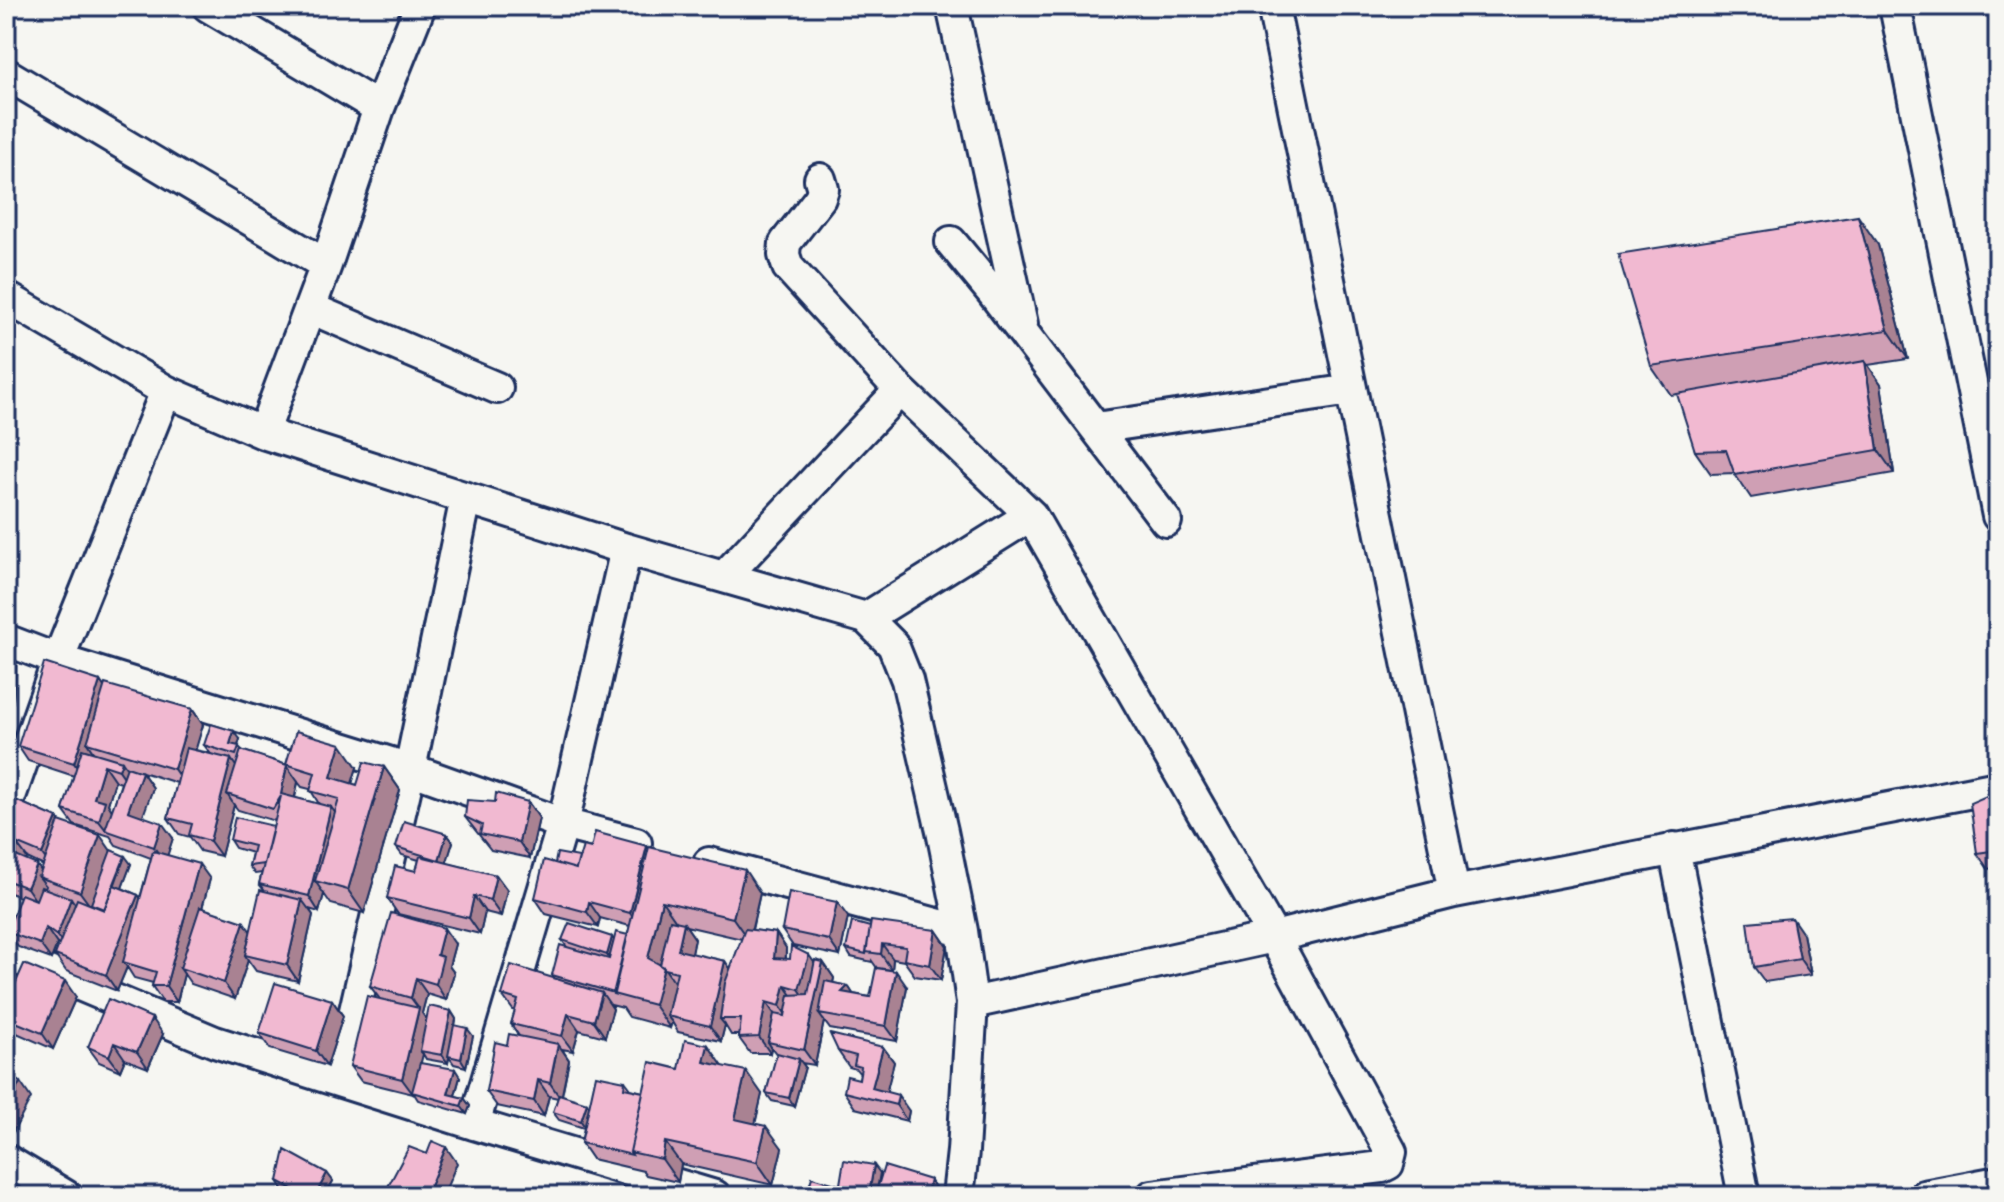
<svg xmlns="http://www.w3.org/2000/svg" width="2004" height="1202" font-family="'Patrick Hand',sans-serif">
  <rect width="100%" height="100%" fill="#f6f6f2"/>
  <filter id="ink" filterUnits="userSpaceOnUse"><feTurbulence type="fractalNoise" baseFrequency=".0125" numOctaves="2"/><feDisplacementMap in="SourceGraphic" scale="16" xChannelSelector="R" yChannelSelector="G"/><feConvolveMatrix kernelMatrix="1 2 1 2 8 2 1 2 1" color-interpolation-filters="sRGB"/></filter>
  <g filter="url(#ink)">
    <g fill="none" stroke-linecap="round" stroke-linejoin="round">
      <defs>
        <path id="street" d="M208,6L379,108
          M952,6L1022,324
          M1273,6L1454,892
          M1895,6L1998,516
          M6,74L326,265
          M820,179L823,189L820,198L785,243L784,255L788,267L900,390L1031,515L1274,937L1391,1152L1388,1164L1382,1167L1152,1196
          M951,242L993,293L1166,521
          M6,297L166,391L263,433L626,549L866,618L893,645L907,680L942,831L962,931L972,1003L963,1151L958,1196
          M310,308L497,388
          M1096,428L1351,390
          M263,433L326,265L379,108L420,6
          M724,577L900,390
          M866,618L1031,515
          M6,640L58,660L410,769L563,824L636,843
          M6,808L58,660L166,391
          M1674,848L1744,1196
          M709,863L962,931
          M6,954L215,1042L474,1124L715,1196
          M972,1003L1274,937L1454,892L1998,787
          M339,1081L410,769L466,498
          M474,1124L563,824L626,549
          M6,1160L66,1196
          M1924,1196L1998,1182"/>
      </defs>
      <use href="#street" stroke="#1b2f5e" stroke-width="36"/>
      <use href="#street" stroke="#f6f6f2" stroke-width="30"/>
    </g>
    <path fill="#cf9fb4" stroke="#1b2f5e" stroke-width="2" fill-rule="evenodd" d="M1878,245L1908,359L1868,365L1881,384L1894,473L1751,498L1734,473L1711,474L1695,451L1686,393L1671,395L1651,366Z
      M6,650L16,664L13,701L6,698Z
      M100,681L104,687L192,709L203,725L195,750L210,753L204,745L240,739L238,746L243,751L286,765L357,767L352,784L357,785L384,767L400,790L364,913L331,904L324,894L319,912L309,909L313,915L298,981L256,971L248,960L235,999L191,984L184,974L177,1002H163L152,986L153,983L134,978L127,967L117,991L66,971L55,955L59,945L57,944L51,959L18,947L7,932L20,897L6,891V796L57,818L59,821L131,864L122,888L138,895L140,898L151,858L116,845L110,836L74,825L63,810L74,776L28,761L18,746ZM139,771L177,783L168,818L179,834L190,837L200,851L221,856L234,805L238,810L275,821L273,826L230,840L235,848L252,853L249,866L255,874L262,873L259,884L264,890L251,931L202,908L210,879L167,855L173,838L142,816L153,788L142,772ZM115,781L121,783L112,811L108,804ZM298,782L302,787L310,789L319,804L295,798ZM27,858L44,866L41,872L37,865L26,861Z
      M495,802H528L539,818L530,858L491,850L465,817Z
      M1998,804V867L1988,869L1977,853Z
      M447,834L453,842L446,863L496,875L507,890L501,916L485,912L480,934L398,914L387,898L416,871L419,860L402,855L396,847Z
      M591,848H649L760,893L752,930L776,933L786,948V959L814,962H823L834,978L833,983L848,986L853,994L870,997L907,987L897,1041L830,1029L824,1021L815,1065L802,1063L805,1067L794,1106L772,1101L766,1093L777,1055L771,1047L770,1053H750L739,1038V1035H731L725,1025L721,1041L678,1032L672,1022L670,1028L629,1017L623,1008L611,1005L613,1009L605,1037L579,1030L573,1051L562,1049L569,1060L562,1095L589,1106L625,1081L631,1089L643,1092L679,1069L708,1045L722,1066L762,1094L755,1123L782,1148L773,1185L681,1164L678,1182L646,1175L643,1171L592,1159L581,1143L584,1128L559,1120L553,1112L558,1098L549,1096L544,1116L497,1106L486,1091L507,1045L519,1036L511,1024L515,1011L513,1010L502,995L554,978L552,975L567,947L562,940H614L628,935L630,926L600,918L598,927L546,914L535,898L555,863L579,857ZM686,926L742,939L730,969L725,961L692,954L695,939Z
      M848,917L840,956L793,946L782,930Z
      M870,927L936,930L947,946L941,980L915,976L904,961L893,959L892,970L877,968L872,961V962L851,957L846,949Z
      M1803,934L1811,975L1765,982L1754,967Z
      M455,944L449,966L454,973L446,1000L427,994L422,1013L426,1019L451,1011L456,1019L455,1026L473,1036L466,1067L454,1064L449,1057L448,1063L426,1059L423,1054L420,1063L460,1077L455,1096L464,1098L470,1106L467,1114L418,1100L413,1092V1094L361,1081L350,1066L379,998L370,986Z
      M6,976L15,985L76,997L53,1049L12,1031L7,1024L6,1026Z
      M332,1000L343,1016L327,1066L270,1049L259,1033Z
      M163,1034L148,1068L125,1059L120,1071L99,1062L88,1047Z
      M883,1047L894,1062L886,1092L909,1111L907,1121L855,1108L844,1092L859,1079L860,1074L856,1069L849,1067L838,1051Z
      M327,1173L333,1181L325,1196H296L283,1189L278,1181Z
      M880,1173L877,1187L930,1180L941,1196H806L839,1185Z"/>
    <path fill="#a98292" stroke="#1b2f5e" stroke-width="2" d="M1858,216L1878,245L1908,359L1888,330Z
      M1865,361L1881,384L1894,473L1878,450Z
      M6,650L16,664L13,701L6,690Z
      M100,681L111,697L87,743L93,752L85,779L74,763Z
      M192,709L203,725L185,785L174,769Z
      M234,731L240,739L236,752L230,744Z
      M341,744L357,767L347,800L331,777Z
      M231,759L242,775L227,794L234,805L221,856L210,841Z
      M122,761L133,777L130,786L119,770Z
      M104,765L115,781L108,804L116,817L106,830L99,821L94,798Z
      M287,766L298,782L292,810L281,794Z
      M384,767L400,790L364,913L348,890Z
      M142,772L153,788L139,827L128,811Z
      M528,802L539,818L530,858L519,842Z
      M331,807L342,822L315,881L324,894L319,912L309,896Z
      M57,818L68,834L53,869L42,854Z
      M162,823L173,838L165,863L154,847Z
      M447,834L453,842L445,868L439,860Z
      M100,835L111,851L91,907L80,892Z
      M16,843L27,858L22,870L11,854Z
      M647,846L658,862L641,929L630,913Z
      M125,856L131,864L111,917L106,909Z
      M199,864L210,879L185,970L180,968L184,974L177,1002L166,986Z
      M37,865L47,880L39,877L46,886L38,904L27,888Z
      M745,870L760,893L749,941L733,918Z
      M496,875L507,890L501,916L490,900Z
      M138,895L149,910L123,962L127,967L117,991L106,975Z
      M474,896L485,912L480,934L469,918Z
      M71,898L82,914L68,951L57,936Z
      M302,900L313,915L298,981L287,965Z
      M662,901L678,924L665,969L679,989L667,1016L672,1022L670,1028L654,1005L648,958Z
      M589,902L600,918L598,927L587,912Z
      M837,902L848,917L840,956L829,940Z
      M1792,918L1803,934L1811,975L1800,959Z
      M244,922L255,938L245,955L248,960L235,999L224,983Z
      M684,923L695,939L689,966L678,950Z
      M46,928L57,944L51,959L40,944Z
      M444,928L455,944L449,966L454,973L446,1000L436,984L437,955Z
      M936,930L947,946L941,980L930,965Z
      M776,933L786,948L785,974L774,958Z
      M612,937L617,945L612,963L607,955Z
      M882,944L893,959L892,970L881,954Z
      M809,955L820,971L810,1005L799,989Z
      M725,961L736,977L720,1019L725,1025L721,1041L710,1026Z
      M823,962L834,978L826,1015L819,1014L824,1021L815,1065L804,1050Z
      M896,971L907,987L897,1041L886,1026Z
      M10,977L21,993L6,1018V986Z
      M416,978L427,994L422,1013L430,1024L420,1051L423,1054L413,1094L402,1079L419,1009L411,998Z
      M65,981L76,997L53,1049L42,1033Z
      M785,985L796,1001L791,1022L780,1006Z
      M848,986L858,1001L842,992Z
      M602,993L613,1009L605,1037L594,1021Z
      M332,1000L343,1016L327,1066L316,1051Z
      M766,1002L777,1018L768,1042L771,1047L770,1053L759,1037Z
      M451,1011L456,1019L448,1063L442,1055Z
      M568,1014L579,1030L573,1051L562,1036Z
      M152,1018L163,1034L148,1068L137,1052Z
      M467,1028L473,1036L466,1067L461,1059Z
      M114,1043L125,1059L120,1071L109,1056Z
      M558,1044L569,1060L561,1099L550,1083Z
      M708,1045L724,1068L704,1062Z
      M883,1047L894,1062L884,1102L872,1088Z
      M799,1059L805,1067L794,1106L789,1098Z
      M455,1069L460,1077L453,1102L448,1094Z
      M746,1071L762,1094L751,1142L735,1119Z
      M538,1080L549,1096L544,1116L534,1101Z
      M20,1082L31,1098L7,1144L6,1142V1110Z
      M898,1095L909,1111L907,1121L896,1105Z
      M464,1098L470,1106L467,1114L461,1106Z
      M587,1103L592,1111L586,1129L581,1121Z
      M766,1126L782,1148L773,1185L757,1162Z
      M665,1142L681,1164L678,1182L662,1159Z
      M446,1147L457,1163L443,1196H426Z
      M874,1165L880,1173L876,1196H871L869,1194Z
      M327,1173L333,1181L325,1196H315Z
      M930,1180L941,1196H926Z
      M858,1188L864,1196H857Z"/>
    <path fill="#f1b9d1" stroke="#1b2f5e" stroke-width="2" d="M1858,216L1888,330L1651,366L1618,254Z
      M1865,361L1878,450L1735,475L1726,450L1695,451L1677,394Z
      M44,663L100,681L74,763L18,746Z
      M105,684L192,709L174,769L87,743Z
      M211,724L234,731L230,744L239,746L236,755L204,745Z
      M296,731L341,744L331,777L357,785L364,762L384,767L348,890L315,881L339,799L310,791L315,773L286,764Z
      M186,748L231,759L210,841L189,835L192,824L168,818Z
      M82,749L122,761L119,770L104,765L94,798L105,801L99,821L63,810Z
      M241,750L287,765L281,794L331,807L309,896L259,884L281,796L273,809L227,794Z
      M127,767L142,772L128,811L162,823L154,847L105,830Z
      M496,793L528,802L519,842L480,834L482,825L465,817L467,800L495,802Z
      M1991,794L1996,805H1998V850L1977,853L1970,803Z
      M6,796L57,818L42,854L16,843L11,854L37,865L27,888L6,880Z
      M235,817L273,826L264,864L249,866L254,846L230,840Z
      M59,821L100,835L80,892L39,877Z
      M404,821L447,834L439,860L396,847Z
      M595,832L647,846L630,913L589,902L587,912L535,898L544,860L576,869L583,846L591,848Z
      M649,847L745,870L733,918L662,901L648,958L664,967L654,1005L613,994Z
      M111,850L125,856L104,909L91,904Z
      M153,851L199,864L166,986H152L156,972L123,962Z
      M557,853L579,857L576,869L555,863Z
      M420,856L496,875L490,900L474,896L469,918L387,898L395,866L416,871Z
      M114,885L138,895L106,975L55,955L77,899L104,910Z
      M41,887L71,898L57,936L46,928L40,944L7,932L21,894L36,900Z
      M260,890L302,900L287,965L245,955Z
      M789,892L837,902L829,940L782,930Z
      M200,907L244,922L224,983L180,968Z
      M391,913L444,928L437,955L443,957L436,984L416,978L411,998L370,986Z
      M1792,918L1800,959L1754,967L1748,922Z
      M670,920L684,923L678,950L725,961L710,1026L667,1016L677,972L665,969L660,965Z
      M871,921L936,930L930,965L904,960L906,947L882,944L881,954L866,952Z
      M852,922L870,927L866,954L846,949Z
      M569,923L612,937L607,955L562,940Z
      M745,929L776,933L774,958L790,959L791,946L809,955L799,989L785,985L780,1006L766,1002L759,1037L739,1038L741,1019H720L725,983Z
      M616,932L628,935L614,993L552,975L560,945L609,959Z
      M815,960L823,962L804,1050L768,1042L774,1014L785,1016L789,995L808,994Z
      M24,964L65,981L42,1033L6,1018V1005Z
      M511,965L602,993L594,1021L568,1014L562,1036L511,1024L518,1000L502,995Z
      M876,968L896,971L886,1026L819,1014L825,981L848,986L842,992L870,997Z
      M275,983L332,1000L316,1051L259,1033Z
      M367,996L419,1008L402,1079L350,1066Z
      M108,999L152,1018L137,1052L114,1043L109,1056L88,1047Z
      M429,1006L451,1011L442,1055L420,1051Z
      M454,1025L467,1028L461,1059L448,1056Z
      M509,1034L558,1044L550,1083L538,1080L534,1101L486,1091L495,1042L507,1045Z
      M830,1034L883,1047L872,1088L898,1095L896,1105L844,1092L847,1076L859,1079L861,1067L854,1065L856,1056L838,1051Z
      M685,1040L708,1045L704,1062L746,1071L735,1119L766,1126L757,1162L665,1142L662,1159L630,1152L650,1062L679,1069Z
      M777,1053L799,1059L789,1098L766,1093Z
      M420,1063L455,1069L448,1094L464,1098L461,1106L412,1092Z
      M6,1075L20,1082L6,1110Z
      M596,1075L625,1081L624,1088L643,1092L630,1152L632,1155L581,1143Z
      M559,1094L587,1103L581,1121L553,1112Z
      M432,1141L446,1147L426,1196H383L409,1147L427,1154Z
      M285,1150L327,1173L315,1196H306L278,1181Z
      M844,1160L874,1165L869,1194L858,1188L857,1196H838Z
      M884,1166L930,1180L926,1196H875Z
      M812,1177L839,1185L835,1196H806Z"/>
  </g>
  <rect width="2004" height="1202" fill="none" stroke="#f6f6f2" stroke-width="32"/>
  <rect x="16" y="16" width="1972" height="1170" fill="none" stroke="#1b2f5e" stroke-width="3" filter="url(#ink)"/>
</svg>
